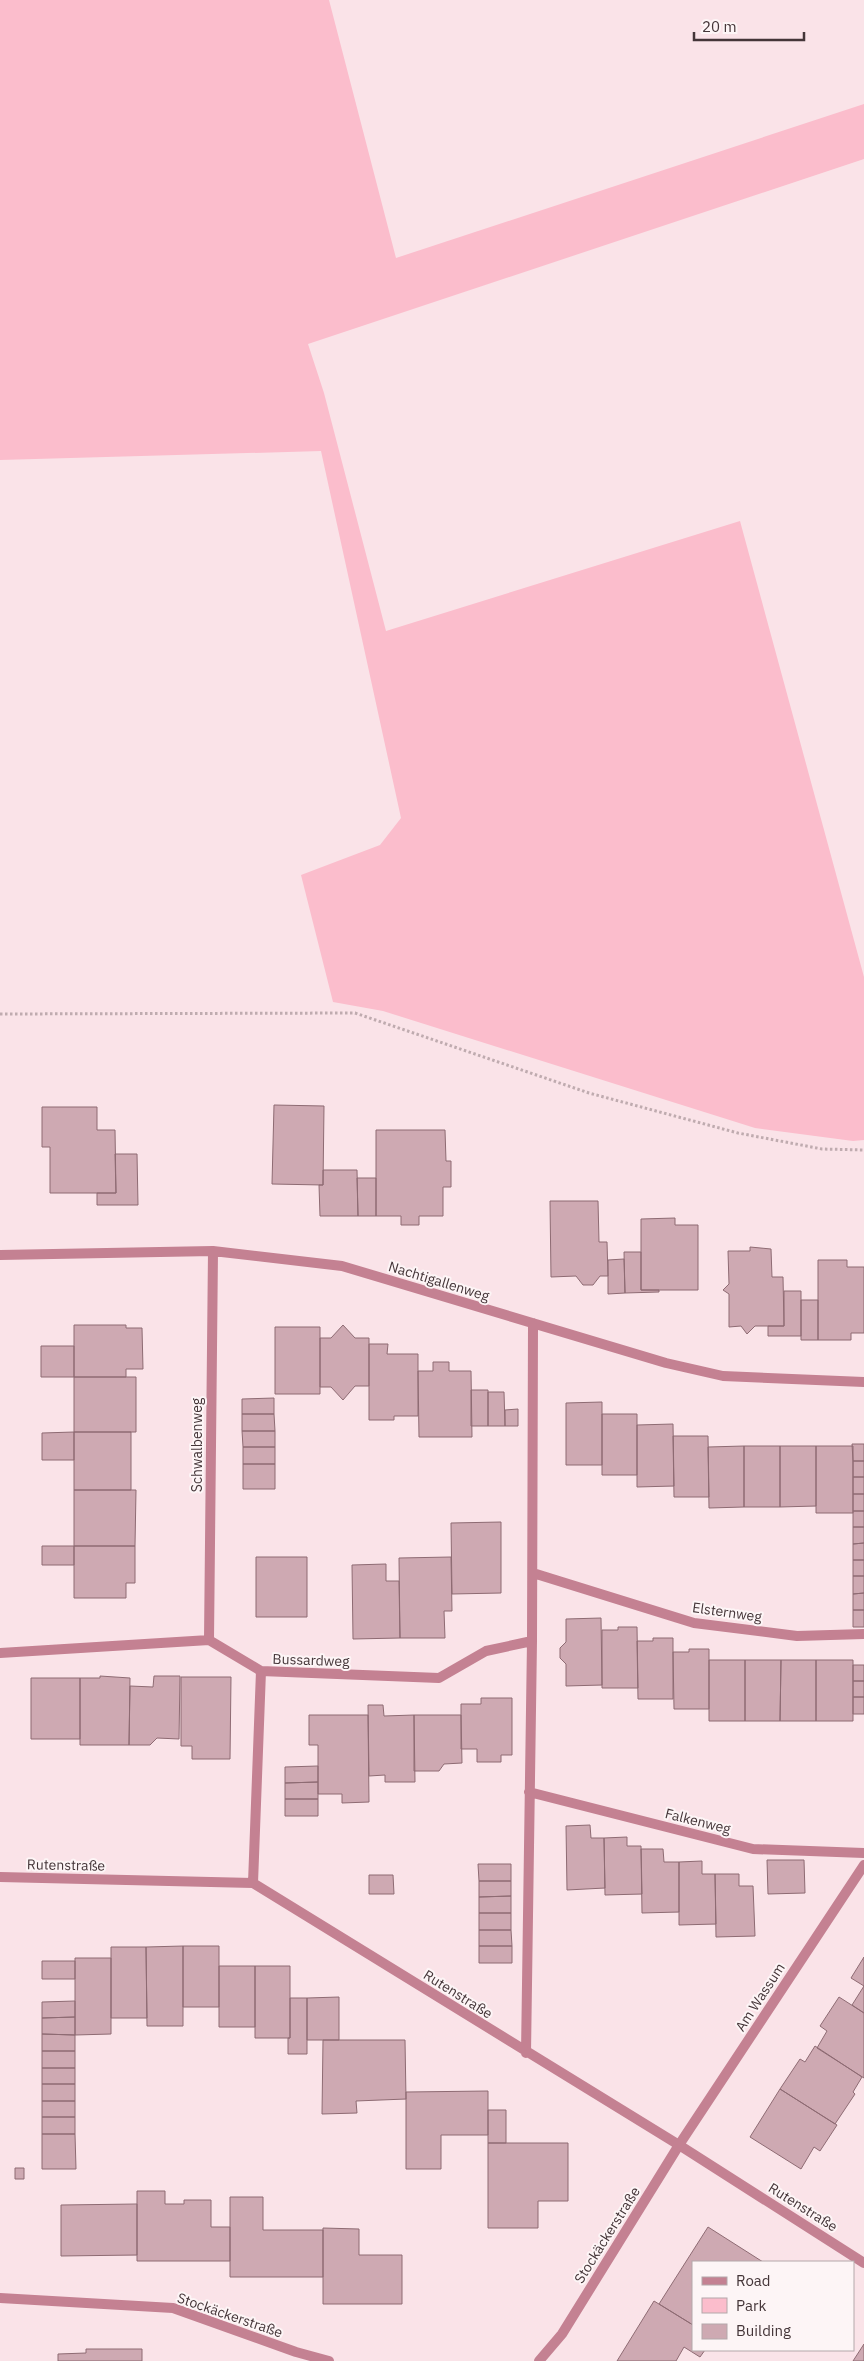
<svg xmlns="http://www.w3.org/2000/svg" width="864" height="2361" font-family="'IBM Plex Sans',sans-serif">
  <rect width="100%" height="100%" fill="#fae3e8"/>
  <path fill="#fbbdcc" d="M0,0H329L396,258L864,104V159L308,344L324,393L386,631L740,521L864,977V1140L853,1141L755,1128L383,1011L333,1002L301,875L380,845L401,818L321,451L0,460Z"/>
  <path fill="#cea9b2" stroke="#8e6b73" d="M274,1105L324,1106L323,1185L272,1184Z
    M42,1107H97V1130H115L116,1193H50V1147H42Z
    M376,1130H445L446,1161H451V1187H443V1216H419V1225H401V1216H376Z
    M115,1154H137L138,1205H97V1193H116Z
    M323,1170H357L358,1216H320L319,1185H323Z
    M357,1178H376V1216H358Z
    M550,1201H598L599,1242H607L608,1276H600L593,1285H583L576,1276L551,1277Z
    M675,1218V1225H698V1290H641V1219Z
    M750,1247L771,1249L772,1277H783L784,1326H755L747,1334L741,1326L729,1327V1294L723,1290L729,1284L728,1251H750Z
    M624,1252H641V1290H659V1292L625,1293Z
    M624,1259L625,1293L608,1294V1260Z
    M818,1260H847V1267H864V1333H851V1340H818Z
    M784,1291H801V1336H768V1326H784Z
    M801,1300H818V1340H801Z
    M74,1325H126V1328H142L143,1369H126V1377H74Z
    M343,1325L355,1338H369V1386H355L343,1400L331,1387H320V1338H331Z
    M275,1327H320V1394H275Z
    M369,1344H388L387,1354H418V1416H394V1420H369Z
    M41,1346H74V1377H41Z
    M433,1362H449V1371H471L472,1437H419L418,1371H433Z
    M74,1377H136V1432H74Z
    M471,1390H488V1426H471Z
    M488,1392H504L505,1426H488Z
    M274,1398V1414H242V1399Z
    M602,1402V1465H566V1403Z
    M518,1409V1426H505V1410Z
    M242,1414H274L275,1431H242Z
    M602,1414H637V1475H602Z
    M673,1424L674,1486L637,1487V1425Z
    M242,1431H275V1447H243Z
    M74,1432H131V1490H74Z
    M74,1432V1460H42V1433Z
    M673,1436H708L709,1497H674Z
    M852,1444H864V1461H853Z
    M744,1446H780V1507H744Z
    M744,1446V1507L709,1508L708,1447Z
    M780,1446H816V1506L780,1507Z
    M816,1446H853V1513H816Z
    M243,1447H275V1464H243Z
    M853,1461H864V1477H853Z
    M243,1464H275V1489H243Z
    M853,1477H864V1494H853Z
    M74,1490H136L135,1546H74Z
    M853,1494H864V1511H853Z
    M853,1511H864V1527H853Z
    M501,1522V1593L452,1594L451,1523Z
    M853,1527H864V1543L853,1544Z
    M864,1543V1560H853V1544Z
    M42,1546H74V1565H42Z
    M74,1546H135V1583H126V1598H74Z
    M256,1557H307V1617H256Z
    M451,1557L452,1611H444L445,1638H400L399,1558Z
    M853,1560H864V1576H853Z
    M386,1564V1581H399L400,1638L353,1639L352,1565Z
    M853,1576H864V1593L853,1594Z
    M864,1593V1610H853V1594Z
    M853,1610H864V1627H853Z
    M601,1618L602,1685L566,1686V1664L560,1658V1648L566,1642V1619Z
    M618,1627H637L638,1688H602V1630H618Z
    M653,1638H673V1699H638L637,1641H653Z
    M689,1649H709V1709H674L673,1652H689Z
    M709,1660H745V1721H709Z
    M745,1660H781L780,1721H745Z
    M781,1660H816V1721H780Z
    M816,1660H853V1721H816Z
    M853,1665H864V1681H853Z
    M100,1676L130,1678L129,1745H80V1678H100Z
    M154,1676H180L179,1739L157,1738L150,1745H129L130,1686L153,1687Z
    M181,1677H231L230,1759H192V1746H181Z
    M31,1678H80V1739H31Z
    M853,1681H864V1697H853Z
    M853,1697H864V1714H853Z
    M481,1698H512V1755H501V1762H477V1749H461V1704H481Z
    M368,1705H383L384,1716L414,1715L415,1782H385V1775L369,1776Z
    M309,1715H368L369,1802L342,1803V1794H318V1745H309Z
    M414,1715H461L462,1763L444,1764L439,1771H414Z
    M318,1766V1782L285,1783V1767Z
    M318,1782V1799H285V1783Z
    M285,1799H318V1816H285Z
    M590,1825L591,1838H604L605,1888L567,1890L566,1826Z
    M627,1837V1846H641L642,1894L605,1895L604,1838Z
    M641,1849H663L664,1862H679V1912L642,1913Z
    M767,1860H804L805,1893L768,1894Z
    M702,1861V1874H715L716,1924L679,1925V1862Z
    M478,1864H511V1881H479Z
    M715,1874H739V1886H753L755,1936L716,1937Z
    M369,1875H393L394,1894H369Z
    M479,1881H511V1896L479,1897Z
    M511,1896V1913H479V1897Z
    M479,1913H511V1930H479Z
    M479,1930H511L512,1946H479Z
    M183,1946V2026H147L146,1947Z
    M183,1946H219V2007H183Z
    M479,1946H512V1963H479Z
    M111,1947H146L147,2018H111Z
    M864,1957V1986L851,1978Z
    M75,1958H111V2034L75,2035Z
    M42,1961H75V1979H42Z
    M219,1966H255V2027H219Z
    M255,1966H290V2038H255Z
    M864,1986V2013L852,2005Z
    M339,1997V2040H307V1998Z
    M839,1997L864,2013V2078L817,2048L827,2031L820,2026Z
    M290,1998H307V2054H288V2038H290Z
    M75,2001V2017L42,2018V2002Z
    M75,2017V2035L42,2034V2018Z
    M42,2034L75,2035V2051H42Z
    M323,2040H405L406,2099L356,2101L357,2113L322,2114Z
    M815,2046L862,2077L853,2092L855,2094L835,2124L780,2089L800,2059L805,2062Z
    M42,2051H75V2068H42Z
    M42,2068H75V2084H42Z
    M42,2084H75V2101H42Z
    M780,2089L837,2125L820,2151L814,2147L801,2169L750,2137Z
    M488,2091V2135H441V2169H406V2092Z
    M42,2101H75V2117H42Z
    M488,2110H506V2143H488Z
    M42,2117H75V2134H42Z
    M42,2134H75L76,2169H42Z
    M488,2143H568V2201H538V2228H488Z
    M15,2168H24V2179H15Z
    M137,2191H165V2204H184V2200H211V2227H230V2261H137Z
    M230,2197H263V2230H323V2277H230Z
    M137,2204V2255L61,2256V2205Z
    M708,2227L763,2262H693V2325L659,2304Z
    M323,2228L359,2229V2255H402V2304H323Z
    M654,2301L693,2325V2350H705L700,2357L684,2347L676,2361H617Z
    M864,2344V2361H853Z
    M86,2349H142V2361H58V2354L86,2353Z"/>
  <g fill="none" stroke-linecap="round" stroke-linejoin="round">
    <path stroke="#bfabaf" stroke-width="3" stroke-dasharray="2.5 2.5" stroke-linecap="butt" d="M0,1014L355,1013L589,1093L738,1133L822,1149L864,1150"/>
    <path stroke="#c48192" stroke-width="10" d="M0,1255L213,1251L342,1266L666,1363L723,1376L864,1382
      M533,1573L694,1623L797,1636L864,1634
      M209,1640L261,1671
      M0,1653L209,1640L213,1251
      M529,1792L753,1849L864,1853
      M0,1877L253,1883L679,2145L864,2263
      M253,1883L261,1671L439,1678L486,1651L532,1641L533,1323
      M526,2053L532,1641
      M0,2298L173,2308L296,2352L329,2361
      M539,2361L562,2334L679,2145L864,1865"/>
  </g>
  <g text-anchor="middle" dominant-baseline="central" stroke-width="4" stroke-linejoin="round" paint-order="stroke">
    <g font-size="14" fill="#443538" stroke="#fdf5f6">
      <text transform="translate(439 1281) rotate(17)">Nachtigallenweg</text>
      <text transform="translate(197 1445) rotate(-90)">Schwalbenweg</text>
      <text transform="translate(727 1612) rotate(8)">Elsternweg</text>
      <text transform="translate(311 1660) rotate(2)">Bussardweg</text>
      <text transform="translate(698 1821) rotate(14)">Falkenweg</text>
      <text transform="translate(66 1865) rotate(1)">Rutenstraße</text>
      <text transform="translate(458 1994) rotate(32)">Rutenstraße</text>
      <text transform="translate(760 1997) rotate(-57)">Am Wassum</text>
      <text transform="translate(803 2207) rotate(32)">Rutenstraße</text>
      <text transform="translate(607 2235) rotate(-58)">Stockäckerstraße</text>
      <text transform="translate(230 2315) rotate(19)">Stockäckerstraße</text>
    </g>
  </g>
  <rect x="692" y="2261" width="162" height="90" fill="#fdf5f6" stroke="#b3a8aa"/>
  <rect x="702" y="2277" width="25" height="8" fill="#c48192" stroke="#b3a8aa"/>
  <text x="736" y="2286" font-size="15" fill="#443538">Road</text>
  <rect x="702" y="2298" width="25" height="15" fill="#fbbdcc" stroke="#b3a8aa"/>
  <text x="736" y="2311" font-size="15" fill="#443538">Park</text>
  <rect x="702" y="2324" width="25" height="15" fill="#cea9b2" stroke="#b3a8aa"/>
  <text x="736" y="2336" font-size="15" fill="#443538">Building</text>
  <path d="M694 32v8h110v-8" fill="none" stroke="#443538" stroke-width="2.5"/>
  <text x="702" y="32" font-size="15" fill="#443538" stroke="#fdf5f6" stroke-width="4" paint-order="stroke">20 m</text>
</svg>
